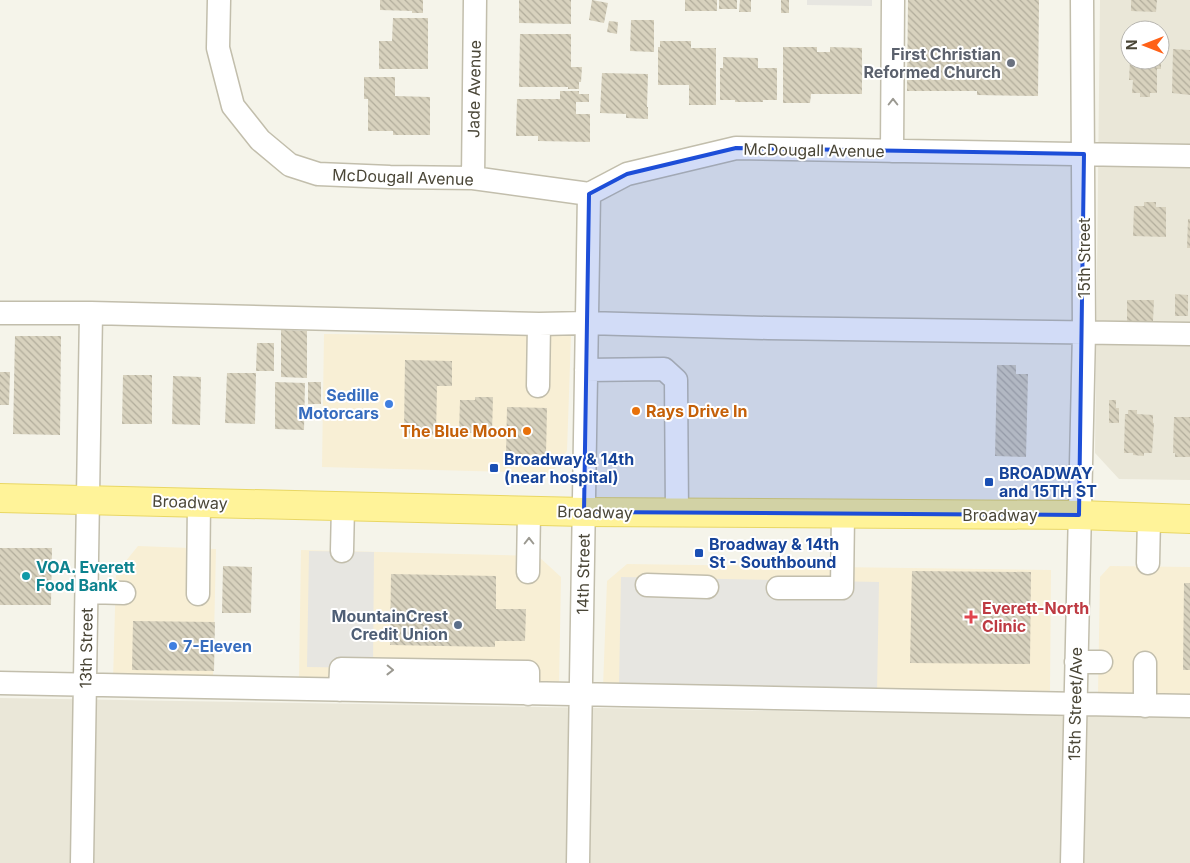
<svg xmlns="http://www.w3.org/2000/svg" width="1190" height="863" font-family="Inter,sans-serif">
  <defs>
    <pattern id="building-back-hatch" width="6" height="6" patternUnits="userSpaceOnUse" patternTransform="scale(1.25)"><rect width="6" height="6" fill="#d8d2be"/><path d="M-1 5l2 2M0 0l6 6M5-1l2 2" fill="none" stroke="#b1ac9b"/></pattern>
  </defs>
  <rect width="100%" height="100%" fill="#f5f4ea"/>
  <path fill="#eae7d8" fill-rule="evenodd" d="M1100,0H1190V480L1119,479L1095,453ZM1130,30H1160V60H1130Z
    M0,698L1190,718V863H0Z"/>
  <path fill="#f8efd5" d="M324,334L571,336L567,451L551,473L322,467Z
    M138,546L216,549L213,679L113,681L116,573Z
    M301,550L538,556L561,577L559,686L299,679Z
    M627,564L1051,570L1050,691L603,687L607,581Z
    M1110,566L1190,567V696L1098,694L1100,577Z"/>
  <path fill="#e7e6e1" d="M807,0H872V6L807,5Z
    M309,551L374,552L373,668L307,667Z
    M621,577L879,582L877,692L619,687Z"/>
  <path fill="url(#building-back-hatch)" d="M380,0H423V13H412V11L380,10Z
    M519,0H571V24L519,23Z
    M592,0L608,3L604,23L589,20Z
    M685,0H717V11H685Z
    M719,0H737V9H719Z
    M740,0H751V12H739Z
    M781,0H789V13H781Z
    M908,0H1039L1038,96L977,95V91H907Z
    M1131,0H1157L1156,12L1131,11Z
    M393,18H428V69H379V41H392Z
    M631,20H654V52L630,51Z
    M609,21L618,22L617,34L607,32Z
    M520,34H571V67H582L581,82H579V89H568V87H519Z
    M660,41H691V48H716V105H689V85H658V47H660Z
    M783,47H817V52H830V47L862,48V94H811L810,103H783Z
    M1173,49L1190,50V95L1172,93Z
    M723,57L758,58V68H777V100H763V102H735V100H720V68H723Z
    M1130,60H1161V69H1157V93H1150V97H1140V93H1132L1133,80H1129Z
    M602,73L648,74L647,107H648V119L626,118V114L600,113Z
    M364,77H395V96L430,97V135H393V131H368V99H364Z
    M560,91H579V94H589V102H576V114H590V142L538,141V136H516L517,99H560Z
    M1144,202H1156V207H1166V237L1133,236L1134,206H1144Z
    M1188,219H1190V248H1187Z
    M1175,294L1188,295V316H1175Z
    M1127,300H1154L1153,321H1127Z
    M281,330L307,331V378L281,377Z
    M15,336H61L60,435L13,434Z
    M257,343H274V371H256Z
    M405,360L452,361V386H437L436,435L404,434Z
    M997,365H1016V374H1028L1026,457L995,456Z
    M0,372H10L9,405H0Z
    M227,373H256L255,424L225,423Z
    M123,375H152V424H122Z
    M173,376L201,377L200,425L172,424Z
    M275,382L305,383L304,430L275,429Z
    M308,382H321V404H308Z
    M475,397H493L492,433H459L460,400H475Z
    M1109,400H1116V408H1119V423H1109Z
    M507,407L547,408L546,455L506,454Z
    M1128,410H1137V414L1153,415V423H1154L1152,453H1144V456L1133,455V453H1124L1125,414H1128Z
    M1174,417H1190V457H1175V453H1173Z
    M0,548H52L51,605H0Z
    M223,566L252,567L251,613H222Z
    M912,571L1031,572L1030,664L910,663Z
    M391,574L496,576V609H526L525,641H495V647L390,645Z
    M1184,583H1190V670H1183Z
    M133,621L215,622L214,671L132,670Z"/>
  <g fill="none" stroke-linecap="round" stroke-linejoin="round">
    <defs>
      <path id="minor" d="M219,0L218,48L233,106L260,140L290,165L318,174L390,177L473,178L589,194L627,174L736,148L1190,156
        M892,151L893,0
        M473,178L475,0
        M0,313H91L539,324L587,323L768,328L1190,334
        M586,370L664,369L676,380L677,513
        M538,386L539,324
        M342,551L343,506
        M1148,563L1149,518
        M528,572L529,511
        M647,585L707,587
        M778,588H842L843,514
        M87,592L124,593
        M198,594L199,502
        M1076,662H1101
        M0,683L1190,706
        M340,690L341,669L528,672V694
        M1145,706V663
        M82,863L91,313
        M578,863L589,194
        M1072,863L1084,332L1082,0"/>
      <path id="major" d="M0,498L584,512L1079,515L1190,519"/>
    </defs>
    <use href="#minor" stroke="#c2beac" stroke-width="25"/>
    <use href="#major" stroke="#e9d764" stroke-width="30"/>
    <use href="#minor" stroke="#fff" stroke-width="22"/>
    <use href="#major" stroke="#fff399" stroke-width="28"/>
  </g>
  <defs><path id="oneway-chevron" d="M-2-3.5L2.5 0L-2 3.5" fill="none" stroke-width="1.6" stroke-linecap="round" stroke-linejoin="round" transform="scale(1.25)"/></defs>
  <g stroke="#9b9991">
    <use href="#oneway-chevron" transform="translate(893 102) rotate(-90)"/>
    <use href="#oneway-chevron" transform="translate(529 541) rotate(-90)"/>
    <use href="#oneway-chevron" transform="translate(390 670) rotate(1)"/>
  </g>
  <path fill="#1d4ed8" fill-opacity="0.2" stroke="#1d4ed8" stroke-width="4" stroke-linejoin="round" d="M736,148L1084,154L1079,515L584,512L589,194L627,174Z"/>
  <circle fill="#6b7280" stroke="#fff" stroke-width="2" cx="1011" cy="63" r="5"/>
  <g fill="#3f7fe0" stroke="#fff" stroke-width="2">
    <circle cx="389" cy="404" r="5"/>
    <circle cx="173" cy="646" r="5"/>
  </g>
  <g fill="#e8710a" stroke="#fff" stroke-width="2">
    <circle cx="636" cy="411" r="5"/>
    <circle cx="527" cy="431" r="5"/>
  </g>
  <g fill="#1a4fb4" stroke="#fff" stroke-width="2">
    <rect x="489" y="463" width="10" height="10" rx="2.5"/>
    <rect x="984" y="477" width="10" height="10" rx="2.5"/>
    <rect x="694" y="548" width="10" height="10" rx="2.5"/>
  </g>
  <circle fill="#0f9aa8" stroke="#fff" stroke-width="2" cx="26" cy="576" r="5"/>
  <path fill="#e0444e" stroke="#fff" stroke-width="2" d="M968.5 609.5h5v5h5v5h-5v5h-5v-5h-5v-5h5z"/>
  <circle fill="#5c6f8a" stroke="#fff" stroke-width="2" cx="458" cy="625" r="5"/>
  <g text-anchor="middle" dominant-baseline="central" stroke-width="4" stroke-linejoin="round" paint-order="stroke">
    <g font-size="16" font-weight="bold" fill="#5b616d" stroke="#fff" text-anchor="end">
      <text x="1001" y="54">First Christian<tspan x="1001" dy="18">Reformed Church</tspan></text>
    </g>
    <g font-size="16" fill="#4a4637" stroke="#fff">
      <text transform="translate(474 89) rotate(-89)">Jade Avenue</text>
      <text transform="translate(814 150) rotate(1)">McDougall Avenue</text>
      <text transform="translate(403 177) rotate(2)">McDougall Avenue</text>
      <text transform="translate(1084 258) rotate(-90)">15th Street</text>
      <text transform="translate(190 502) rotate(2)">Broadway</text>
      <text transform="translate(595 512) rotate(1)">Broadway</text>
      <text x="1000" y="515">Broadway</text>
      <text transform="translate(583 574) rotate(-89)">14th Street</text>
      <text transform="translate(86 648) rotate(-89)">13th Street</text>
      <text transform="translate(1075 704) rotate(-89)">15th Street/Ave</text>
    </g>
    <g font-size="16" font-weight="bold" fill="#366cbe" stroke="#fff" text-anchor="end">
      <text x="379" y="395">Sedille<tspan x="379" dy="18">Motorcars</tspan></text>
      <text x="183" y="646" text-anchor="start">7-Eleven</text>
    </g>
    <g font-size="16" font-weight="bold" fill="#c56008" stroke="#fff" text-anchor="start">
      <text x="646" y="411">Rays Drive In</text>
      <text x="517" y="431" text-anchor="end">The Blue Moon</text>
    </g>
    <g font-size="16" font-weight="bold" fill="#164399" stroke="#fff" text-anchor="start">
      <text x="504" y="459">Broadway &amp; 14th<tspan x="504" dy="18">(near hospital)</tspan></text>
      <text x="999" y="473">BROADWAY<tspan x="999" dy="18">and 15TH ST</tspan></text>
      <text x="709" y="544">Broadway &amp; 14th<tspan x="709" dy="18">St - Southbound</tspan></text>
    </g>
    <g font-size="16" font-weight="bold" fill="#0d838f" stroke="#fff" text-anchor="start">
      <text x="36" y="567">VOA. Everett<tspan x="36" dy="18">Food Bank</tspan></text>
    </g>
    <g font-size="16" font-weight="bold" fill="#be3a42" stroke="#fff" text-anchor="start">
      <text x="982" y="608">Everett-North<tspan x="982" dy="18">Clinic</tspan></text>
    </g>
    <g font-size="16" font-weight="bold" fill="#4e5e75" stroke="#fff" text-anchor="end">
      <text x="448" y="616">MountainCrest<tspan x="448" dy="18">Credit Union</tspan></text>
    </g>
  </g>
  <g transform="translate(1145 45) rotate(270)"><circle r="24" fill="#ffffff" stroke="#b7b5af"/>
  <path d="M0-4L9 19L0 12L-9 19Z" fill="#ff6117"/>
  <text y="-8" font-size="14" font-weight="bold" text-anchor="middle" fill="#4a4637">N</text>
  </g>
</svg>
